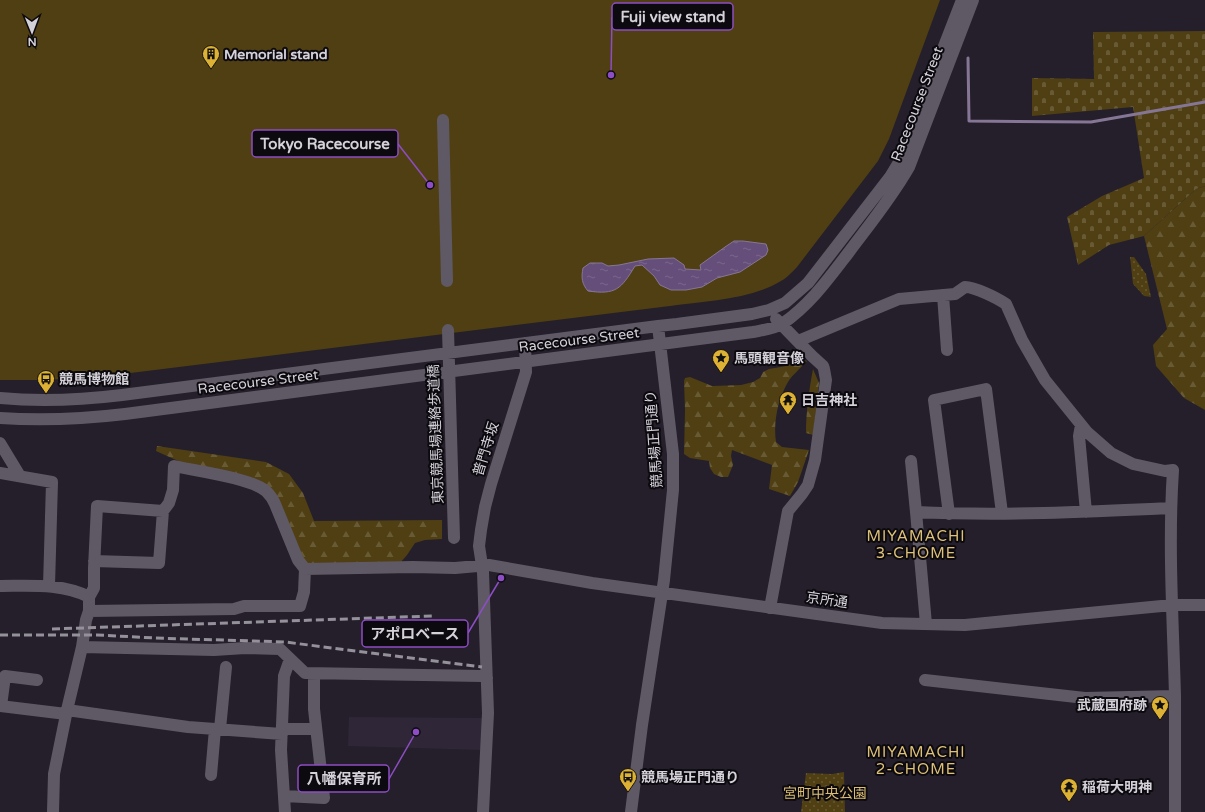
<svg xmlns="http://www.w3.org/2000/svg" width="1205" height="812" font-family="'Varela Round','Noto Sans JP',sans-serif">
  <defs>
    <pattern id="grass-dots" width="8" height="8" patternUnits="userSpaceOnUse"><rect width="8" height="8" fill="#4f3f13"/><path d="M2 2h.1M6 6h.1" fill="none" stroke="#675a35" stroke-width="1.8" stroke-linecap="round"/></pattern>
    <pattern id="forest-firs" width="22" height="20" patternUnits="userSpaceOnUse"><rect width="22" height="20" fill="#4f3f13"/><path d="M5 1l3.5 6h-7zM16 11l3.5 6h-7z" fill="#675a35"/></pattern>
    <pattern id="cemetery-stones" width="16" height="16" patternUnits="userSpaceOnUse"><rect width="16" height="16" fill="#4f3f13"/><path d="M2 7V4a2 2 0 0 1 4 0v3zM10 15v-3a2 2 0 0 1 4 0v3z" fill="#675a35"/></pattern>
    <pattern id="water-ripples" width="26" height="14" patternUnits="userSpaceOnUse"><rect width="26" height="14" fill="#654f7a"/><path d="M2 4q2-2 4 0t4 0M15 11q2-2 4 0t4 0" fill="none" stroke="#7a678c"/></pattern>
  </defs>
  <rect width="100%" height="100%" fill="#241f2a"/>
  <path fill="#2f2637" d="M349,717L484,718L482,750L348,746Z"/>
  <path fill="url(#grass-dots)" d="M1130,257H1134L1146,274L1151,297L1144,296L1133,284Z
    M844,772L845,812H801L806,773L832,774Z"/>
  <path fill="url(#forest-firs)" d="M1205,186V410L1184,398L1156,366L1153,345L1167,329L1144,236L1196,189Z
    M799,358L807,361C801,368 793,374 788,382C778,399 773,422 776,442L782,447L809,450L798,482L790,496L769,489L772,465L732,450L731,456L733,465L728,477H721L714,474L710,468L709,461L690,458L684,454L685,410L684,381L685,378L690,377L712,386L741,385L753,382L760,378L763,372L769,369L786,366Z
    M813,369L819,383L813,435L806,433C806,412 809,390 813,369Z
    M157,446L266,462L289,474L303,493L314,521L442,520V539L425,540L415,543L407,555L400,563L306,564L275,496L176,460L156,451Z"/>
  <path fill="url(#cemetery-stones)" d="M1205,31V186L1196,189L1144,236L1109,245L1078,265L1067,217L1102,196L1144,178L1133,107L1032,116V78L1094,79L1093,32Z"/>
  <path fill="#4f3f13" d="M0,0H940L889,139L878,161L797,267C792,272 787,278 781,281C750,300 705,301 670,306L90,378L40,380H0Z"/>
  <path fill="url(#water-ripples)" stroke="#867696" d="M734,241H743L766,244L768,250L766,255L740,272L717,278L702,287L686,290H671L660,285L654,276L642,265L635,266C621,289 616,295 588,291C582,284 581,278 583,268L590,263H602L608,266L619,265L648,259L674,258L684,265L685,269L701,270L700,265L725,247Z"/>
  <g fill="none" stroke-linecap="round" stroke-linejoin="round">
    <path stroke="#867696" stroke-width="3" d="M968,58L969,121L1091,122L1205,102"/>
    <path stroke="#5f5966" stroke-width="12" d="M443,120L447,281
      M943,295L947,350
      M448,330L454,538
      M798,341L899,299L955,294L965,287C975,287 997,298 1006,304L1022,340L1045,380L1087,432L1111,453L1133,464L1165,471L1173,470C1168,545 1173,621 1175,696C1175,735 1175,773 1175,812
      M0,398C41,402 81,400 122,395L658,326L677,324L752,314L769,310L785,303L808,283L890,177L899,162L962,0
      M0,418C42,421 83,419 125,414L753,332C763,330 774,329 782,324C810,305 829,278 849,252C870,224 892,197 909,167L973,0
      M1081,425L1079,436L1086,512
      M0,443L20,476
      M911,461L916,512
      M0,473L52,482L49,586
      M949,514L934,400L986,389L1002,513
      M94,561L159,563L163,511L169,503L173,490L174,466C197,471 250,478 266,491C270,495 273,499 275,504L298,560L305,569
      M0,586C29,586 62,583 89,597
      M770,608L788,511L802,494L808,485L815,460L826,380L824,369L823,366L812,356L776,319
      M89,611V597L94,588V568L97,506L163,511
      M926,624L916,512C1001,516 1086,512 1171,508
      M82,647L214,650L245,648L280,649L305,673L482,676L487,678
      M925,680L1085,698L1175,696
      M0,706L66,714
      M1,706L5,676L37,680
      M67,710L188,727L282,734
      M220,729L226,667
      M282,729H316
      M211,775L215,729
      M284,796L324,798L314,709V674
      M53,812L54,774L67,710L82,647L86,620L89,611L234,609L244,606H300L304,592L305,569L413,567L455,568L489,565L592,583L882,623L965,625L1172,605H1205
      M285,812L281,750L284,676L290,659
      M483,812L488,713L483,572L479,546L481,530L485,507L491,484L526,372L525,343
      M631,812L642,725L664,580L673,490V454L658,326"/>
    <path stroke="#94919a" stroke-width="3" stroke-dasharray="8 4" stroke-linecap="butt" d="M52,629L432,616
      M0,635H97L155,638L285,642L482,667"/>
  </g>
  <defs>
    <symbol id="building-pin" viewBox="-11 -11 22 30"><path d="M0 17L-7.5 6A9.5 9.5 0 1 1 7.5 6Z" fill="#ddb133" stroke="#0c0a0f"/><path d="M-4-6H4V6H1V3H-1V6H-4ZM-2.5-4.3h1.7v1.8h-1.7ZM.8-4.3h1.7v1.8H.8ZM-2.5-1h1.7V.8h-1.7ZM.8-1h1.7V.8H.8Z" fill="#111"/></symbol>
    <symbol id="sight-pin" viewBox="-11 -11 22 30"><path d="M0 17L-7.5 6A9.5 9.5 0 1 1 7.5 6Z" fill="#ddb133" stroke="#0c0a0f"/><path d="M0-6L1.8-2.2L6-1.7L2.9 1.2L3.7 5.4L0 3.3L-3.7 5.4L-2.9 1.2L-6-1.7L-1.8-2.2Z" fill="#111"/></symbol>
    <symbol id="bus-pin" viewBox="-11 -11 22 30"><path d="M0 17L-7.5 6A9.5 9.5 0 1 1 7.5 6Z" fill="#ddb133" stroke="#0c0a0f"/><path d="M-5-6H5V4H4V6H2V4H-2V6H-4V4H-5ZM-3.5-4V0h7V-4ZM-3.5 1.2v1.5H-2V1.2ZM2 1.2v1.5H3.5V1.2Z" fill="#111"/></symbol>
    <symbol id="temple-pin" viewBox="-11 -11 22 30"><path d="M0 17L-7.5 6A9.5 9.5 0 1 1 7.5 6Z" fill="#ddb133" stroke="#0c0a0f"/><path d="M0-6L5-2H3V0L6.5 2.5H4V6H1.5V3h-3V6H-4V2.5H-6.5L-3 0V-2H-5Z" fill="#111"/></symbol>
  </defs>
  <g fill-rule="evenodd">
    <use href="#building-pin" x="201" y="44" width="20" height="27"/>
    <use href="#sight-pin" x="711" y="348" width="20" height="27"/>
    <use href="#bus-pin" x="36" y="369" width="20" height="27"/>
    <use href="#temple-pin" x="778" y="390" width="20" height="27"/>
    <use href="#sight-pin" x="1150" y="695" width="20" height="27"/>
    <use href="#bus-pin" x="618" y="767" width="20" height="27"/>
    <use href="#temple-pin" x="1059" y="777" width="20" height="27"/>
  </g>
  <g text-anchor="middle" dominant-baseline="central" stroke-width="4" stroke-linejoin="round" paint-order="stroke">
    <g font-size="14" font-weight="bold" fill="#d4d1d9" stroke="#0c0a0f" text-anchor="start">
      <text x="224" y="54">Memorial stand</text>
      <text x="734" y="358">馬頭観音像</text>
      <text x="59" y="379">競馬博物館</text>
      <text x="801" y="400">日吉神社</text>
      <text x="1147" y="705" text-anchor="end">武蔵国府跡</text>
      <text x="641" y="777">競馬場正門通り</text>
      <text x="1082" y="787">稲荷大明神</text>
    </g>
    <g font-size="14" fill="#d4d1d9" stroke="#0c0a0f">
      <text transform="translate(917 104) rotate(-69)">Racecourse Street</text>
      <text transform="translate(579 340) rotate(-7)">Racecourse Street</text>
      <text transform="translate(258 382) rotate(-7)">Racecourse Street</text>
      <text transform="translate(436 434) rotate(-92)">東京競馬場連絡歩道橋</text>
      <text transform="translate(654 439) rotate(-94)">競馬場正門通り</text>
      <text transform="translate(486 449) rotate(-73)">普門寺坂</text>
      <text transform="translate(827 600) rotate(8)">京所通</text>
    </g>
    <g font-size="14" fill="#dcbe71" stroke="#0c0a0f">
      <text x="825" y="793">宮町中央公園</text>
    </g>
    <g font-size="15" letter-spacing="1" fill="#dfc277" stroke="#0c0a0f">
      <text x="916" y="536">MIYAMACHI<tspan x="916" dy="17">3-CHOME</tspan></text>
      <text x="916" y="752">MIYAMACHI<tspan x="916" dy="17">2-CHOME</tspan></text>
    </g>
  </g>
  <path fill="none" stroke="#8d4dc4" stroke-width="1.5" d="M611 75L612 17M430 185L398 144M501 578L468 633M416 732L389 779"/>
  <g fill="#8d4dc4" stroke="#0c0a0f" stroke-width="1.5">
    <circle cx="611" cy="75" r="4"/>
    <circle cx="430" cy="185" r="4"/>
    <circle cx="501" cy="578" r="4"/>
    <circle cx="416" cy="732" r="4"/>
  </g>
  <g fill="#0c0a0f" stroke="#8d4dc4" stroke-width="1.5">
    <rect x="612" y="3" width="121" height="27" rx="4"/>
    <rect x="252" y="130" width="146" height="27" rx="4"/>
    <rect x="362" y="620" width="106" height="27" rx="4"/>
    <rect x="298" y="765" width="91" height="27" rx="4"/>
  </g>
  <g font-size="15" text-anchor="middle" font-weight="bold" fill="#d4d1d9">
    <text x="673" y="22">Fuji view stand</text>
    <text x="325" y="149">Tokyo Racecourse</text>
    <text x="415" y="639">アポロベース</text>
    <text x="344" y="784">八幡保育所</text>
  </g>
  <g transform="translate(32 32) rotate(179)" stroke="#0c0a0f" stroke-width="3" paint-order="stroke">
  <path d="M0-3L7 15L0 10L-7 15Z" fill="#d4d1d9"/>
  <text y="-6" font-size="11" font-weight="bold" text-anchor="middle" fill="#d4d1d9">N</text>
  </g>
</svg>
